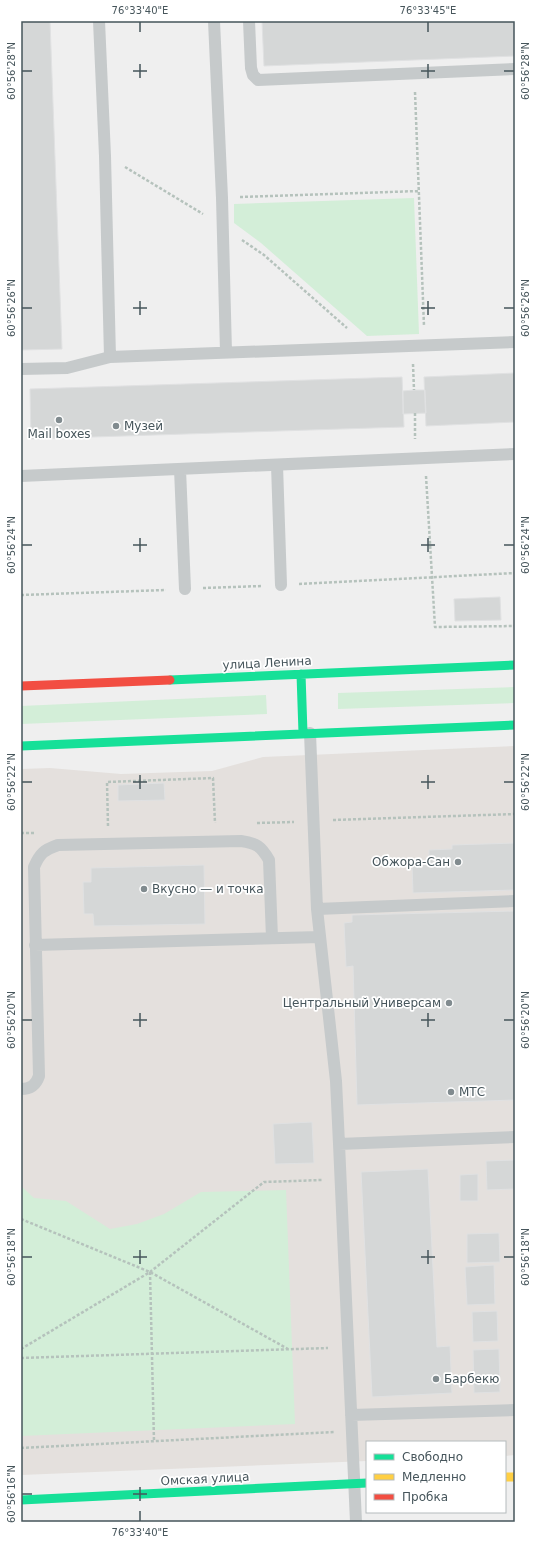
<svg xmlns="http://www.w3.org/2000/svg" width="536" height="1543" font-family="'DejaVu Sans',sans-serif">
  <rect width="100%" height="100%" fill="#efefef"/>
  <path fill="#e4e0dd" d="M515,746V1455L505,1456V1442H367V1461L21,1475V769L50,768L121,774L212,771L263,757Z"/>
  <path fill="#d3eed8" d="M414,198L419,334L367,336L261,243L234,223V204Z
    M515,687V703L338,709V693Z
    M266,695L267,714L21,724V706Z
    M21,1186L34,1198L66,1201L110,1229L137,1224L164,1214L201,1192L286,1190L295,1424L21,1436Z"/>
  <path fill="#d5d7d7" stroke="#e0e1e2" d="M21,21H50L62,349L21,350Z
    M262,21H515V56L264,66Z
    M515,373V422L426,426L424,377Z
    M402,377L404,427L31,439L30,389Z
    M414,390H425L426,413L403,414V391Z
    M500,597L501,620L455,621L454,599Z
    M164,783L165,800L118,801V785Z
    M515,843V890L413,893L412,864H429V850L452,849V845Z
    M204,865L205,924L94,926L93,914H84L83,882H91V868Z
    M515,911V1100L357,1105L353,966L346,967L344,923L352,922V915Z
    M312,1122L314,1163L275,1164L273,1124Z
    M515,1160V1189L487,1190L486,1161Z
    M428,1169L437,1347L450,1346L452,1393L372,1397L361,1172Z
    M478,1174V1201H460V1175Z
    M499,1233L500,1262L467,1263V1234Z
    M494,1265L495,1304L467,1305L465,1267Z
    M497,1311L498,1341L473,1342L472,1312Z
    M499,1349L500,1392L474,1393L473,1350Z"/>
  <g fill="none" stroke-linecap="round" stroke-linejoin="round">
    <path stroke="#b5c2bc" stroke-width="2.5" stroke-dasharray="3 2" stroke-linecap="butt" d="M415,92L424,326
      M125,167L203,214
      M240,197L419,191
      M242,240L264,255L347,328
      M413,364L414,390
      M415,413V439
      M426,476L435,627L515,626
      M299,584L515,573
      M203,588L262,586
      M21,595L166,590
      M333,820L515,814
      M257,823L294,822
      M108,826L107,782L213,778L215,823
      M21,833H36
      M21,1219L150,1272L288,1349
      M150,1272L154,1441
      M21,1349L150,1272L264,1182L322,1180
      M21,1358L328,1348
      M21,1448L334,1432"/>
    <path stroke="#c6cacb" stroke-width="12" d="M99,21L105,156L110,357L515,342
      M214,21L222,198L226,352
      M249,21L251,68L253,75L258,80L515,69
      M21,369L67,368L110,357
      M277,465L281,585
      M180,469L185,589
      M21,476L515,454
      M310,733L317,909L336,1081L339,1144L356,1522
      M317,909L515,901
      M35,945L320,937
      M21,1089C31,1089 36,1085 39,1076L34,867C40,853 44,850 58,845L241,841C256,843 261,846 269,860L272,938
      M339,1144L515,1137
      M351,1415L515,1410"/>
    <path stroke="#16e098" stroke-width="9" d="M301,674L303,733
      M170,680L515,665
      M21,746L515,725
      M21,1500L367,1483"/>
    <path stroke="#ffcf43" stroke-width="9" d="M505,1477H515"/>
    <path stroke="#f24e42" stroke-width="9" d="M21,686L170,680"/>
  </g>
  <path fill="none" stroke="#46555b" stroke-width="1.5" d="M140,22V32M428,22V32M140,64V78M428,64V78M22,71H32M133,71H147M421,71H435M504,71H514M140,301V315M428,301V315M22,308H32M133,308H147M421,308H435M504,308H514M140,538V552M428,538V552M22,545H32M133,545H147M421,545H435M504,545H514M140,775V789M428,775V789M22,782H32M133,782H147M421,782H435M504,782H514M140,1013V1027M428,1013V1027M22,1020H32M133,1020H147M421,1020H435M504,1020H514M140,1250V1264M428,1250V1264M22,1257H32M133,1257H147M421,1257H435M504,1257H514M140,1487V1501M22,1494H32M133,1494H147M140,1511V1521"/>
  <g fill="#818b8f" stroke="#fff" stroke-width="1.5">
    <circle cx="59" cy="420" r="4"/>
    <circle cx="116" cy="426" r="4"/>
    <circle cx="458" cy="862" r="4"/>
    <circle cx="144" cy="889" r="4"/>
    <circle cx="449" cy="1003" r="4"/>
    <circle cx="451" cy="1092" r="4"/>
    <circle cx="436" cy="1379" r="4"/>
  </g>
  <g text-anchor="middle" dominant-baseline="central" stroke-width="3.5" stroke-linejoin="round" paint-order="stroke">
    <g font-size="12" fill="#46555b" stroke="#fff" text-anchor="start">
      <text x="124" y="426">Музей</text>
      <text x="59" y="434" text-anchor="middle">Mail boxes</text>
      <text x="450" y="862" text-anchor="end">Обжора-Сан</text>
      <text x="152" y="889">Вкусно — и точка</text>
      <text x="441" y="1003" text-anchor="end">Центральный Универсам</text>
      <text x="459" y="1092">МТС</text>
      <text x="444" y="1379">Барбекю</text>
    </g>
    <g font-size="12" fill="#46555b" stroke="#fff">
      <text transform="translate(267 663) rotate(-3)">улица Ленина</text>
      <text transform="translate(205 1479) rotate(-3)">Омская улица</text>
    </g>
  </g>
  <rect width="536" height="1543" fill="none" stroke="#ffffff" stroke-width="44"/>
  <rect x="366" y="1441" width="140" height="72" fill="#ffffff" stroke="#b5bbbd"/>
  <rect x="374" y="1454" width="20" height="6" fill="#16e098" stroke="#b5bbbd"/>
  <text x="402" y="1461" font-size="12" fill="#46555b">Свободно</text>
  <rect x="374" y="1474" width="20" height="6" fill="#ffcf43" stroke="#b5bbbd"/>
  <text x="402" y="1481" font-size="12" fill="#46555b">Медленно</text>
  <rect x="374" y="1494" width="20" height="6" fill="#f24e42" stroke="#b5bbbd"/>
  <text x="402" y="1501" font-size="12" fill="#46555b">Пробка</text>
  <rect x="22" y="22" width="492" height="1499" fill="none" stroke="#46555b" stroke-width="1.5"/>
  <g font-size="10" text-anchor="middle" fill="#46555b">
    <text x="140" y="14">76°33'40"E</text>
    <text x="428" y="14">76°33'45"E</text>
    <text transform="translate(11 71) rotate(-90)" y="4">60°56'28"N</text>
    <text transform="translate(525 71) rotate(-90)" y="4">60°56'28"N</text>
    <text transform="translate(11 308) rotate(-90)" y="4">60°56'26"N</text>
    <text transform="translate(525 308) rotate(-90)" y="4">60°56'26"N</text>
    <text transform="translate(11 545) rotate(-90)" y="4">60°56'24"N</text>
    <text transform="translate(525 545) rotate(-90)" y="4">60°56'24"N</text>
    <text transform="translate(11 782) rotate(-90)" y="4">60°56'22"N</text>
    <text transform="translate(525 782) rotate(-90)" y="4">60°56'22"N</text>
    <text transform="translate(11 1020) rotate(-90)" y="4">60°56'20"N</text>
    <text transform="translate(525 1020) rotate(-90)" y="4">60°56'20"N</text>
    <text transform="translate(11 1257) rotate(-90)" y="4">60°56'18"N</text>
    <text transform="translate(525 1257) rotate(-90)" y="4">60°56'18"N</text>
    <text transform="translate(11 1494) rotate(-90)" y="4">60°56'16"N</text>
    <text x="140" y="1536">76°33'40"E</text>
  </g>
</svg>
